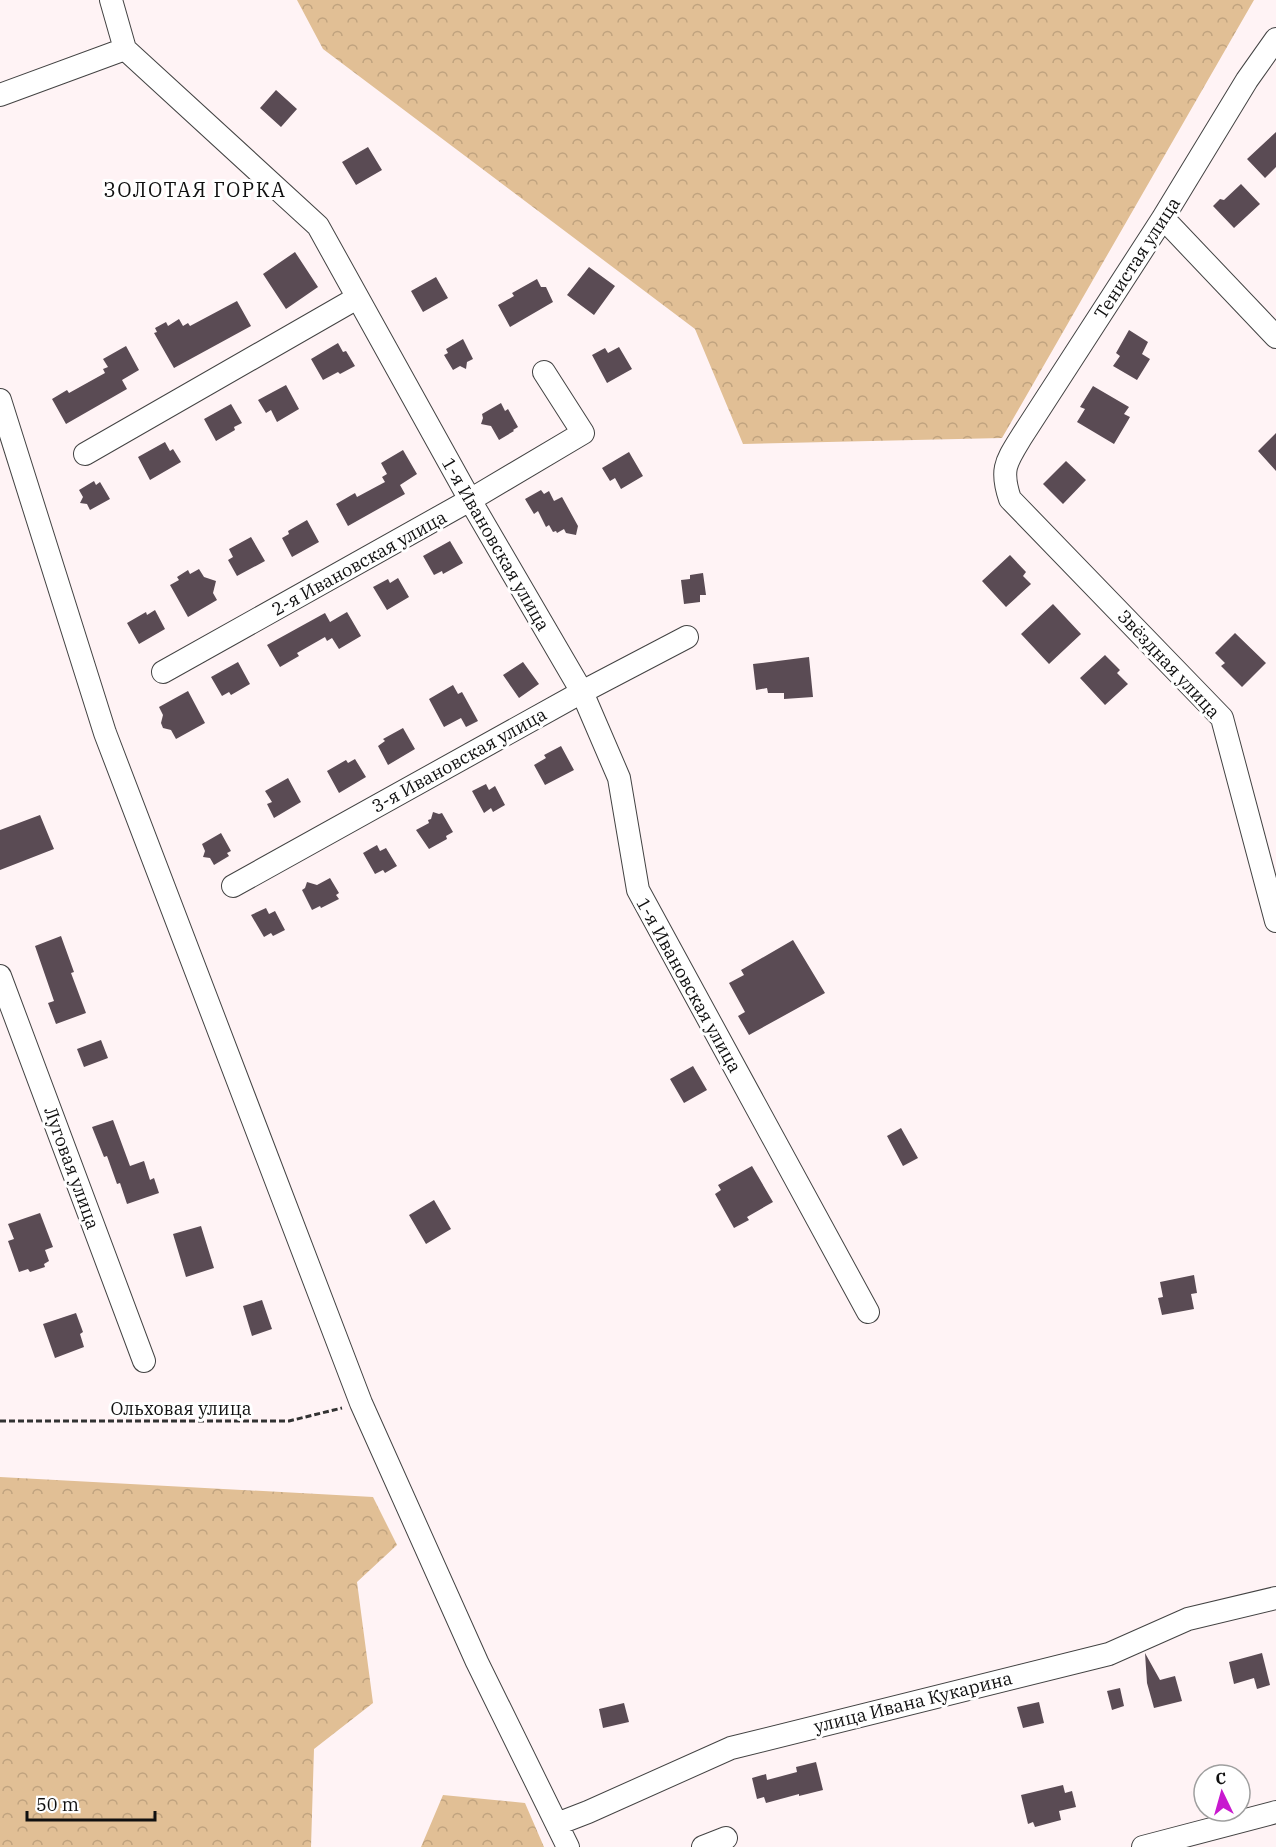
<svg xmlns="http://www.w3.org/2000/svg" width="1276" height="1847" font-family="'IBM Plex Serif',serif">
  <defs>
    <pattern id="forest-crowns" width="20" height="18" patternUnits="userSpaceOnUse" patternTransform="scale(1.5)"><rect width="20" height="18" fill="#e1bf95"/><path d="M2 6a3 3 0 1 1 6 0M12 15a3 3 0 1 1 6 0" fill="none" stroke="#c0a37f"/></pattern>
  </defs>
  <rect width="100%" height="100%" fill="#fff3f5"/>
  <path fill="url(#forest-crowns)" d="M297,0H1254L1002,438L743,444L695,329L323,49Z
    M0,1477L373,1497L397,1545L357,1582L373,1703L314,1749L311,1847H0Z
    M443,1795L525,1803L544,1847H421Z"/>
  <path fill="#5a4b54" d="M276,90L297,109L281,127L260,108Z
    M1276,132V167L1265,178L1247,159Z
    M368,147L382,170L356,185L342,162Z
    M1241,184L1260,204L1234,228L1213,206L1220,199L1224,200Z
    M295,252L318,287L286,309L263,274Z
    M589,267L615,286L594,315L567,295Z
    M436,277L448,298L423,312L411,291Z
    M537,279L541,287H546L553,302L510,327L498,305L514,296L512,293Z
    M237,301L251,326L174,368L154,333L157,332L155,328L166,322L168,326L179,319L183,326L188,323L190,326Z
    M1129,330L1148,342L1142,354L1150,359L1137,380L1113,366L1120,356L1116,353Z
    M463,339L473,359L467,362L466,369L460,366L453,370L444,355L448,353L446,349Z
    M338,343L343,352L346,351L355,366L340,374L338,372L323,380L311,359Z
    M126,346L139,370L122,380L127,389L66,424L52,399L67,390L69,393L105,373L103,369L108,367L103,359Z
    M619,347L632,369L607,383L592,355L605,348L608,353Z
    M286,385L299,409L277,422L271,410L266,413L258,400Z
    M1093,386L1129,407L1124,414L1130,417L1114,444L1077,422L1085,409L1080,407Z
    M501,403L505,411L508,409L518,427L513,430L514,431L499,440L491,426L481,424L483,418L482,414Z
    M231,404L242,423L234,427L235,430L216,441L204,419Z
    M1276,433V471L1258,451Z
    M165,442L170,451L173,449L181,462L150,480L138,457Z
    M403,450L417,474L400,485L405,494L348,526L336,504L355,493L357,497L385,482L382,477L387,474L381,463Z
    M629,452L643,476L621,489L615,478L610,481L602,468Z
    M1066,461L1086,480L1063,504L1043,484Z
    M94,481L96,485L100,482L110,499L90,510L87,504L80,503L83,497L79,490Z
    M541,490L544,494L549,491L554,501L562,497L578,526L576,535L566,533L564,529L557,533L556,531L553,532L549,525L546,527L538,511L534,514L525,499Z
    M307,520L319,542L292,557L282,538L289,534L288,531Z
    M251,537L265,561L237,576L228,560L233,557L229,549Z
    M450,541L463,563L443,574L442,571L434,575L423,556Z
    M1010,555L1026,572L1023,576L1031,584L1006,607L982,581Z
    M199,569L204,577L216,581L213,593L217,600L188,617L170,585L179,580L177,577L188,570L190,574Z
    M703,573L706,595H700V602L684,604L681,580L690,579V575Z
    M398,578L409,597L387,610L373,587L388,579L390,583Z
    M1053,604L1081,634L1049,664L1021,634Z
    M155,610L165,629L139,644L127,623L146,612L147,615Z
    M347,612L361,636L339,649L332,638L327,641L325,637L297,653L299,656L280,667L267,645L325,613L330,622Z
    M1235,633L1266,663L1242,687L1221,666L1225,663L1215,653Z
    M1105,655L1120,670L1117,673L1128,684L1105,705L1080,678Z
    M809,657L813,697L784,699V693H768L767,688L756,690L753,664Z
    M238,662L250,684L231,695L229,692L222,696L211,677Z
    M523,662L539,684L519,698L503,675Z
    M453,685L458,694L462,692L478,721L466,727L461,718L444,727L429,699Z
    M188,691L205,723L176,739L171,730L163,728L161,723L163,715L159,707Z
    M403,728L415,749L388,765L378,746L385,741L383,739Z
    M561,746L574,770L545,785L534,765L546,758L544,755Z
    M355,759L366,777L339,793L327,771L346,760L348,763Z
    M288,778L301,802L274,818L267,804L272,802L265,791Z
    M486,784L489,790L495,786L505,805L493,812L491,808L484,813L472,791Z
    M433,812L439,814L442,813L453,832L446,836L447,839L429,849L416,830L429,823L428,820L431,819Z
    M40,815L54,849L0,870V830Z
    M221,833L231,851L227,853L229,856L214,865L210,858L203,857L205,851L202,844Z
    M377,845L380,851L386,848L397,866L385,873L383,870L375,874L363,853Z
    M330,878L339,893L336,895L339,899L321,908L320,906L312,910L302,890L305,888L307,882L317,885Z
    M266,908L269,914L275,911L285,930L273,936L271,933L264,937L251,915Z
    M61,936L74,972L71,973L86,1013L56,1024L48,1003L54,1001L35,946Z
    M793,940L825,993L749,1035L738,1016L745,1012L729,983L744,975L741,970Z
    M101,1040L108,1058L84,1067L77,1049Z
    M693,1066L707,1090L684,1103L670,1079Z
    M113,1120L130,1166L144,1161L150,1180L154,1178L159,1193L127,1204L120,1183L117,1184L107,1156L104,1157L92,1127Z
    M901,1128L918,1158L903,1166L887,1136Z
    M752,1166L773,1202L747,1217L749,1220L734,1228L715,1194L721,1190L718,1185Z
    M434,1200L451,1229L426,1244L409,1215Z
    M40,1213L53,1247L45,1250L49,1261L44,1264L45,1267L30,1272L28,1269L19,1272L8,1241L14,1239L8,1224Z
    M201,1226L214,1268L186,1277L173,1234Z
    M1194,1275L1197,1293L1191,1294L1194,1309L1162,1315L1158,1298L1163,1297L1160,1282Z
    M262,1300L272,1329L252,1336L243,1306Z
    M76,1313L83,1332L80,1334L84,1347L55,1358L43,1324Z
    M1145,1653L1160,1680L1175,1676L1182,1701L1154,1708L1147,1683Z
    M1262,1653L1270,1685L1257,1689L1254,1678L1234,1684L1229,1662Z
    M1120,1688L1124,1706L1112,1710L1107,1691Z
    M1039,1702L1044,1723L1023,1728L1017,1707Z
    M624,1703L629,1722L603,1728L599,1709Z
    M816,1762L823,1790L799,1796V1794L766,1803L764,1797L757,1799L752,1778L766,1774L767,1780L797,1772L796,1767Z
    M1063,1785L1065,1793L1072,1791L1076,1807L1059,1811L1061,1820L1035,1827L1033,1822L1028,1824L1021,1795Z"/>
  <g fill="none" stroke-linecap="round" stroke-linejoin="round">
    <defs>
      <path id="minor" d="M111,0L125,49
        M1276,39L1247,80L1163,218L1022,436C1006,462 1000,469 1010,499L1222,718L1276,921
        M125,49L318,226L470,500L582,692L619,778L638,890L868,1312
        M0,95L125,49
        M1163,218L1276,337
        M0,400L105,733L361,1403L477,1662L568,1847
        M85,454L357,298
        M163,672L470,500L583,433L544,372
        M233,886L582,692L687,637
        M0,976L144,1361
        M557,1824L588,1812L731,1748L1109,1654L1188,1619L1276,1598
        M703,1847L726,1838
        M1143,1847L1276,1812"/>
    </defs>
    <use href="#minor" stroke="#434343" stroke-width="24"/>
    <path stroke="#323232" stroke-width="3" stroke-dasharray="6 3" stroke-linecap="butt" d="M0,1421H289L342,1408"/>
    <use href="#minor" stroke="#fff" stroke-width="22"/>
  </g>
  <g text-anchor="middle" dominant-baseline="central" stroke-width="6" stroke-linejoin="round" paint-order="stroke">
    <g font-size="18" fill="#101010" stroke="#fff">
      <text transform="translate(1137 258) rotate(-57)">Тенистая улица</text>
      <text transform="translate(496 544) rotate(60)">1-я Ивановская улица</text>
      <text transform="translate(359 563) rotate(-29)">2-я Ивановская улица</text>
      <text transform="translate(1169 664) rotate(47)">Звёздная улица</text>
      <text transform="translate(459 760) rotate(-29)">3-я Ивановская улица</text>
      <text transform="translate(689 985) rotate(61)">1-я Ивановская улица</text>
      <text transform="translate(72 1168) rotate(70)">Луговая улица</text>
      <text x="181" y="1408">Ольховая улица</text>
      <text transform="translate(913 1702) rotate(-14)">улица Ивана Кукарина</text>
    </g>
    <g font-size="20" letter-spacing="1.5" fill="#101010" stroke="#fff">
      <text x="195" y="189">ЗОЛОТАЯ ГОРКА</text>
    </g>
  </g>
  <g transform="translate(1222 1793) rotate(355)"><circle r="28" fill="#ffffff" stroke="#9f9f9f" stroke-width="1.5"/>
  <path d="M0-4.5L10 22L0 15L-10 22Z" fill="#c819cf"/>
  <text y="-9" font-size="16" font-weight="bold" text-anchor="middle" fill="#101010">С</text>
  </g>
  <path d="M27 1811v9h128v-9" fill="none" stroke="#101010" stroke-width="3"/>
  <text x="36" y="1811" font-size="18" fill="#101010" stroke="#ffffff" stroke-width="4.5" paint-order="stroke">50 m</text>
</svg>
